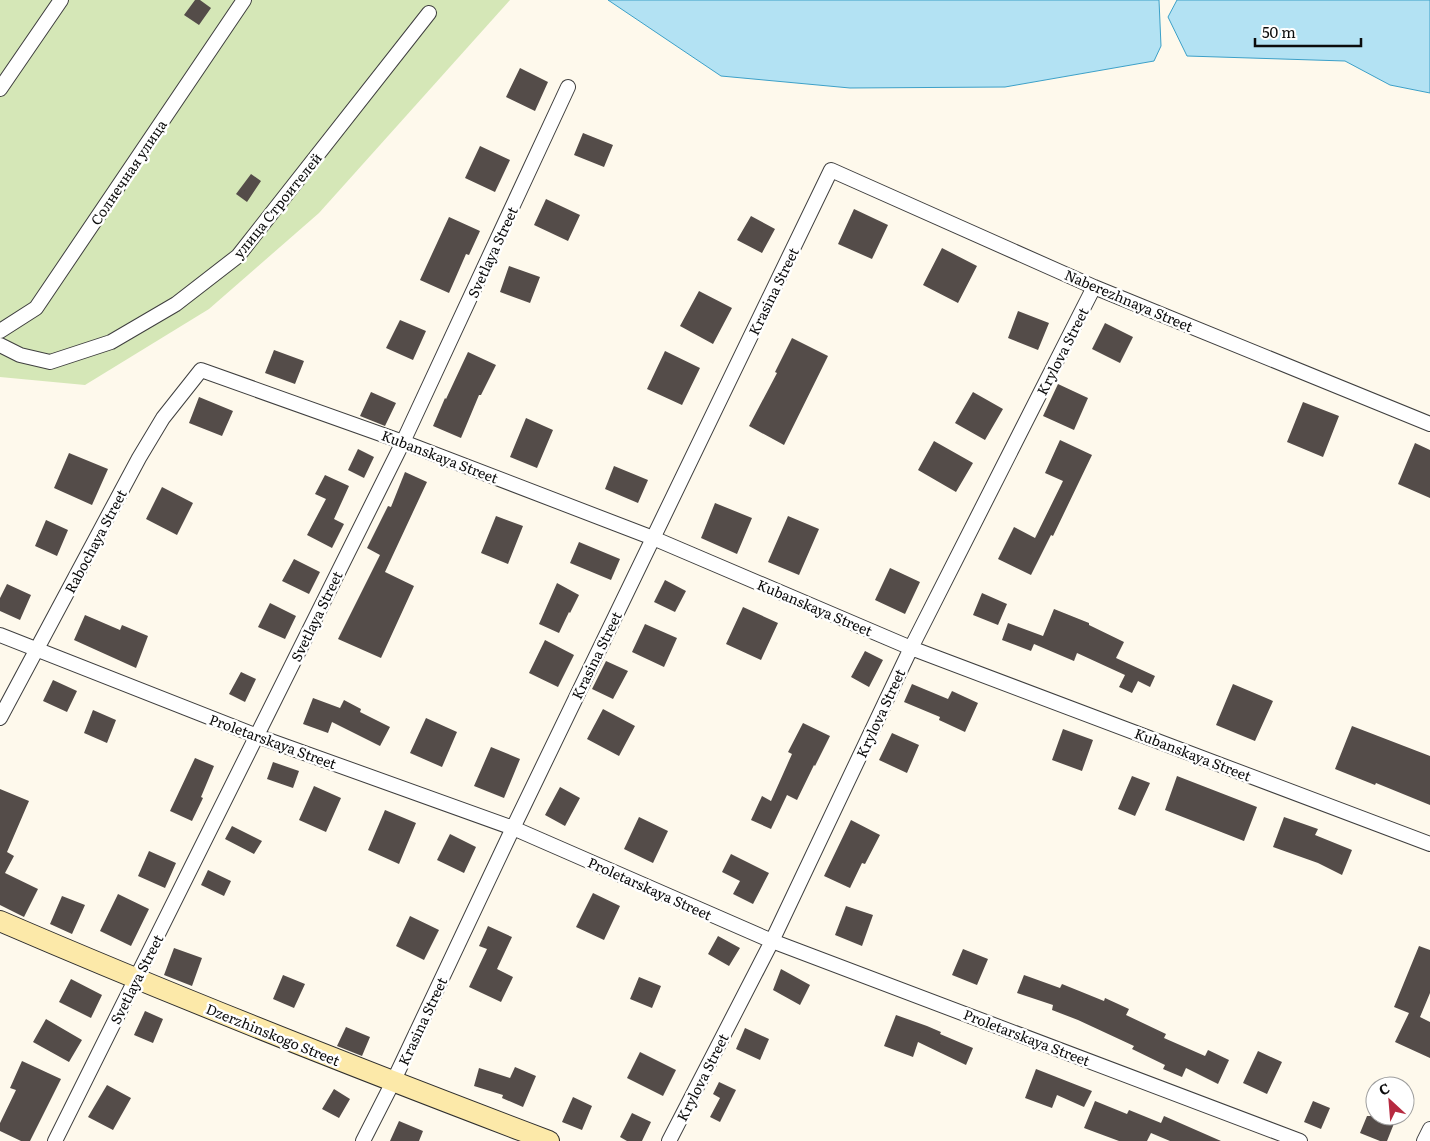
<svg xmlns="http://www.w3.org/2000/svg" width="1430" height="1141" font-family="Literata,serif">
  <rect width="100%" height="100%" fill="#fef9ec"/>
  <path fill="#d5e7b7" d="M0,0H510L319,213L209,309L85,385L0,377Z"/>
  <path fill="#b3e2f3" stroke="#3ca0c8" d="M608,0H1159L1161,46L1154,61L1005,87L850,88L721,76Z
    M1177,0H1430V93L1390,85L1345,61L1187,56L1168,17Z"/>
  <path fill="#544c49" d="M195,0H200L211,8L199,25L184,15Z
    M520,68L548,82L535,111L506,97Z
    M583,133L613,145L604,167L574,155Z
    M480,146L510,160L495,192L465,178Z
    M251,174L261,181L247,202L236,194Z
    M546,199L580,215L568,241L534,225Z
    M854,209L888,225L872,259L838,244Z
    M751,216L775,229L762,253L737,240Z
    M449,217L480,231L469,255L466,254L449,293L420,280Z
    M942,248L977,266L958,303L923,285Z
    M509,266L540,277L530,303L500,292Z
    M699,291L732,308L713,344L680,326Z
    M1018,311L1049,323L1038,350L1008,338Z
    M400,320L426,331L413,360L386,348Z
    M1105,323L1133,337L1120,363L1092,349Z
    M792,338L828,356L784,445L749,426L777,373L775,372Z
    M274,350L304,361L295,384L265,373Z
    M665,351L700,368L682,405L647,389Z
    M468,352L496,365L481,395H479L461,438L433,426L445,398L446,399Z
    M1058,384L1088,398L1074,430L1043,416Z
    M371,392L396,403L385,426L360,416Z
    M973,392L1003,409L985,440L955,423Z
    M199,397L233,411L222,436L189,423Z
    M1303,402L1339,416L1323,457L1287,442Z
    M526,418L553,430L537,468L510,457Z
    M1060,440L1092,455L1053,536L1051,535L1031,575L998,559L1014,527L1035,538L1063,481L1045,473Z
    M934,441L973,463L956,492L918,470Z
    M1415,443L1430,450V498L1398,484Z
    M358,449L374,457L364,478L348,470Z
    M69,453L108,469L92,505L54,488Z
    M614,466L648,480L638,503L605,489Z
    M405,472L427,482L385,572L414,586L381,658L338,639L380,555L367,548L388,506L391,507Z
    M325,475L349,486L334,519L344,524L332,548L307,535L326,499L315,494Z
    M162,487L193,503L177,535L146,519Z
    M715,503L752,518L737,554L701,538Z
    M496,516L523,526L508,564L481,553Z
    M788,516L819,529L799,575L768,562Z
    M46,520L68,530L57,556L35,546Z
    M579,542L620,559L611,580L570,563Z
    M294,559L320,572L309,594L282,581Z
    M890,568L920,582L905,614L875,600Z
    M665,580L686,591L675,612L654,602Z
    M557,583L579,595L570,613L569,612L559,633L539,624Z
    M7,584L31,595L20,620L0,611V598Z
    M982,593L1007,604L998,625L973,615Z
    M270,603L296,616L285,639L258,627Z
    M743,607L778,623L761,660L726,644Z
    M1054,609L1089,623V625L1124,642L1116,658L1155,676L1150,687L1138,681L1132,693L1119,687L1125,675L1077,653L1074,661L1034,644L1031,651L1002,640L1008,623L1043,636Z
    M85,615L120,630L122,625L148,636L136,668L74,640Z
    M645,624L677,638L664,667L632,652Z
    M545,640L574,655L558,687L529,673Z
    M865,651L883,660L869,687L851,677Z
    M606,661L628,671L613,699L592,689Z
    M241,672L256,679L245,702L229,694Z
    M53,680L77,691L67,712L43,701Z
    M912,684L948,699L952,691L978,703L965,732L939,720L940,717L904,702Z
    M1233,684L1273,701L1255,741L1216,725Z
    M313,698L340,708L344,700L361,709L360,712L390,727L380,746L332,722L328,733L303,724Z
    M603,709L635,726L619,756L587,739Z
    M93,710L116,720L107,743L84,733Z
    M426,718L457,732L442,767L410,753Z
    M803,723L830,736L815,766L814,765L797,800L787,795L771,829L751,820L762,796L771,801L792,754L788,752Z
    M1352,726L1430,756V805L1376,783L1375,785L1335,769Z
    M1063,729L1093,740L1082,771L1052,760Z
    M892,733L919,745L907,773L879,760Z
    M491,747L520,759L504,798L474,786Z
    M195,758L214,766L201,797L203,798L192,821L170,811Z
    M273,762L299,771L293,788L267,779Z
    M1132,776L1150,783L1135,816L1118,809Z
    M1177,776L1257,807L1244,841L1165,810Z
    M314,786L341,798L326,832L299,820Z
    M560,787L580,798L565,826L545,815Z
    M0,789L29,801L7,852L14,856L5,873L38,889L24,917L0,905Z
    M385,810L416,823L399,864L368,850Z
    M639,817L668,831L653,863L624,849Z
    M1284,817L1318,829L1315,835L1352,850L1342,875L1318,863L1273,847Z
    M851,820L880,835L865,864L862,863L850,888L824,876Z
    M232,826L262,841L254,854L225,839Z
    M450,834L476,847L464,873L437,860Z
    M149,851L176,863L165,888L138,876Z
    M731,854L769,873L753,904L733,894L740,881L722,872Z
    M208,870L231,881L224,896L201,885Z
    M593,893L620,906L604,940L576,927Z
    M118,894L149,909L131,946L100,931Z
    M62,896L85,905L72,934L50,924Z
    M846,906L873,915L862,946L835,935Z
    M410,916L439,930L424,960L396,946Z
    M488,926L512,937L497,969L513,977L501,1002L469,987L487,949L479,946Z
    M718,936L740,948L729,966L708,954Z
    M1419,946L1430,950V993L1420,1017L1430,1022V1058L1395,1042L1409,1013L1394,1007Z
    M174,948L202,958L192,986L164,975Z
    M963,949L988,959L977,985L952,975Z
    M781,969L810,985L800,1005L773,990Z
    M283,975L305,984L294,1008L273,999Z
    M1024,975L1060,988L1062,984L1104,1001L1105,998L1129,1009L1126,1015L1166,1034L1164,1038L1205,1056L1208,1050L1229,1060L1218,1084L1186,1068L1182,1077L1163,1069L1165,1065L1132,1049L1134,1046L1078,1020L1052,1010L1053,1005L1017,993Z
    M639,977L661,986L652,1008L630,999Z
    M71,979L102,995L91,1018L59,1002Z
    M145,1011L163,1019L153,1043L134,1035Z
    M896,1015L927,1026L941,1032L940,1034L973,1048L966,1065L918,1042L913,1057L884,1046Z
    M46,1019L82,1040L69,1062L33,1042Z
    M346,1027L370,1037L362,1056L337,1046Z
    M745,1028L769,1039L760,1060L736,1049Z
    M1258,1051L1282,1062L1267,1094L1243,1083Z
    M640,1052L676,1070L663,1096L627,1078Z
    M22,1061L61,1079L30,1141H21L0,1131V1123L16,1090L10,1088Z
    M515,1067L536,1076L523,1107L502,1098L503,1095L474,1086L479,1068L510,1078Z
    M1036,1069L1092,1091L1084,1107L1057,1095L1052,1108L1025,1098Z
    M719,1082L736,1090L720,1122L710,1117L720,1098L713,1094Z
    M107,1085L131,1098L113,1130L88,1117Z
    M334,1089L350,1099L339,1118L322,1109Z
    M573,1097L592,1106L582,1130L562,1122Z
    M1095,1101L1127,1114L1129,1110L1161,1123L1164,1116L1221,1141H1170L1151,1133L1147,1141H1119L1084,1128Z
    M1313,1101L1330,1108L1321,1129L1304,1122Z
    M632,1113L651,1122L642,1141H627L620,1137Z
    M1367,1116H1397L1387,1141H1380L1360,1133Z
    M399,1121L423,1131L419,1141H390Z"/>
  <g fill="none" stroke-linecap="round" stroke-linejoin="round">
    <defs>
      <path id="street" d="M0,89L61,0
        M0,331L36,308L244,0
        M0,345L20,355L50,362L111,342L176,304L238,256L429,13
        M0,635L257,736L513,828L772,941L1300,1141
        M0,718L139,458L163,418L201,370L403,442L653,538L911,648L1430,844
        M55,1141L403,442L568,87
        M363,1141L393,1082L513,828L831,170L1094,287L1430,424
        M669,1141L772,941L911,648L1094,287
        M1424,1141L1430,1129"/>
      <path id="secondary" d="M0,921C181,999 364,1071 549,1141"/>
    </defs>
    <use href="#street" stroke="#3f3f3f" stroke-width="16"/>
    <use href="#secondary" stroke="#2e2e2e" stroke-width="22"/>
    <use href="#street" stroke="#fff" stroke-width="14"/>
    <use href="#secondary" stroke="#fce9a9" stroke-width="20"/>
  </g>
  <g text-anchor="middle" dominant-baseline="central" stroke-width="5" stroke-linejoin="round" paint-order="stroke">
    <g font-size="14" fill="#0c0c0c" stroke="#fff">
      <text transform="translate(128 172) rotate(-56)">Солнечная улица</text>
      <text transform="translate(277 205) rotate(-51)">улица Строителей</text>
      <text transform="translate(492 252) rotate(-65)">Svetlaya Street</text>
      <text transform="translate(773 291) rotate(-64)">Krasina Street</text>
      <text transform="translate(1129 300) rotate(23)">Naberezhnaya Street</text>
      <text transform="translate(1062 351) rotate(-63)">Krylova Street</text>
      <text transform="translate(440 456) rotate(21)">Kubanskaya Street</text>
      <text transform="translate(95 541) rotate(-62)">Rabochaya Street</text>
      <text transform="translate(815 607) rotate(23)">Kubanskaya Street</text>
      <text transform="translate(316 616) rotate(-64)">Svetlaya Street</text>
      <text transform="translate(596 655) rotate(-64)">Krasina Street</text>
      <text transform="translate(880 713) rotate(-65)">Krylova Street</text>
      <text transform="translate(273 741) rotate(20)">Proletarskaya Street</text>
      <text transform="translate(1193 754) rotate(21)">Kubanskaya Street</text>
      <text transform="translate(650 888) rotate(24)">Proletarskaya Street</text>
      <text transform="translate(136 979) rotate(-63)">Svetlaya Street</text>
      <text transform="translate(422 1021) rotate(-65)">Krasina Street</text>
      <text transform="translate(273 1034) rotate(22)">Dzerzhinskogo Street</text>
      <text transform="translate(1027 1037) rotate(21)">Proletarskaya Street</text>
      <text transform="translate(702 1077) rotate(-63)">Krylova Street</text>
    </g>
  </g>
  <g transform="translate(1390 1101) rotate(334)"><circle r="24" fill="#ffffff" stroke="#9e9e9e"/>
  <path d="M0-4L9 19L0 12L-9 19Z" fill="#b62a40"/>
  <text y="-8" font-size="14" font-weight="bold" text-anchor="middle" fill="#0c0c0c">С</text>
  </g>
  <path d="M1255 38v8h106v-8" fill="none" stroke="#0c0c0c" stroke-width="2.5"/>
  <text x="1262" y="38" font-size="15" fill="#0c0c0c" stroke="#ffffff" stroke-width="4" paint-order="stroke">50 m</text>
</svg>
